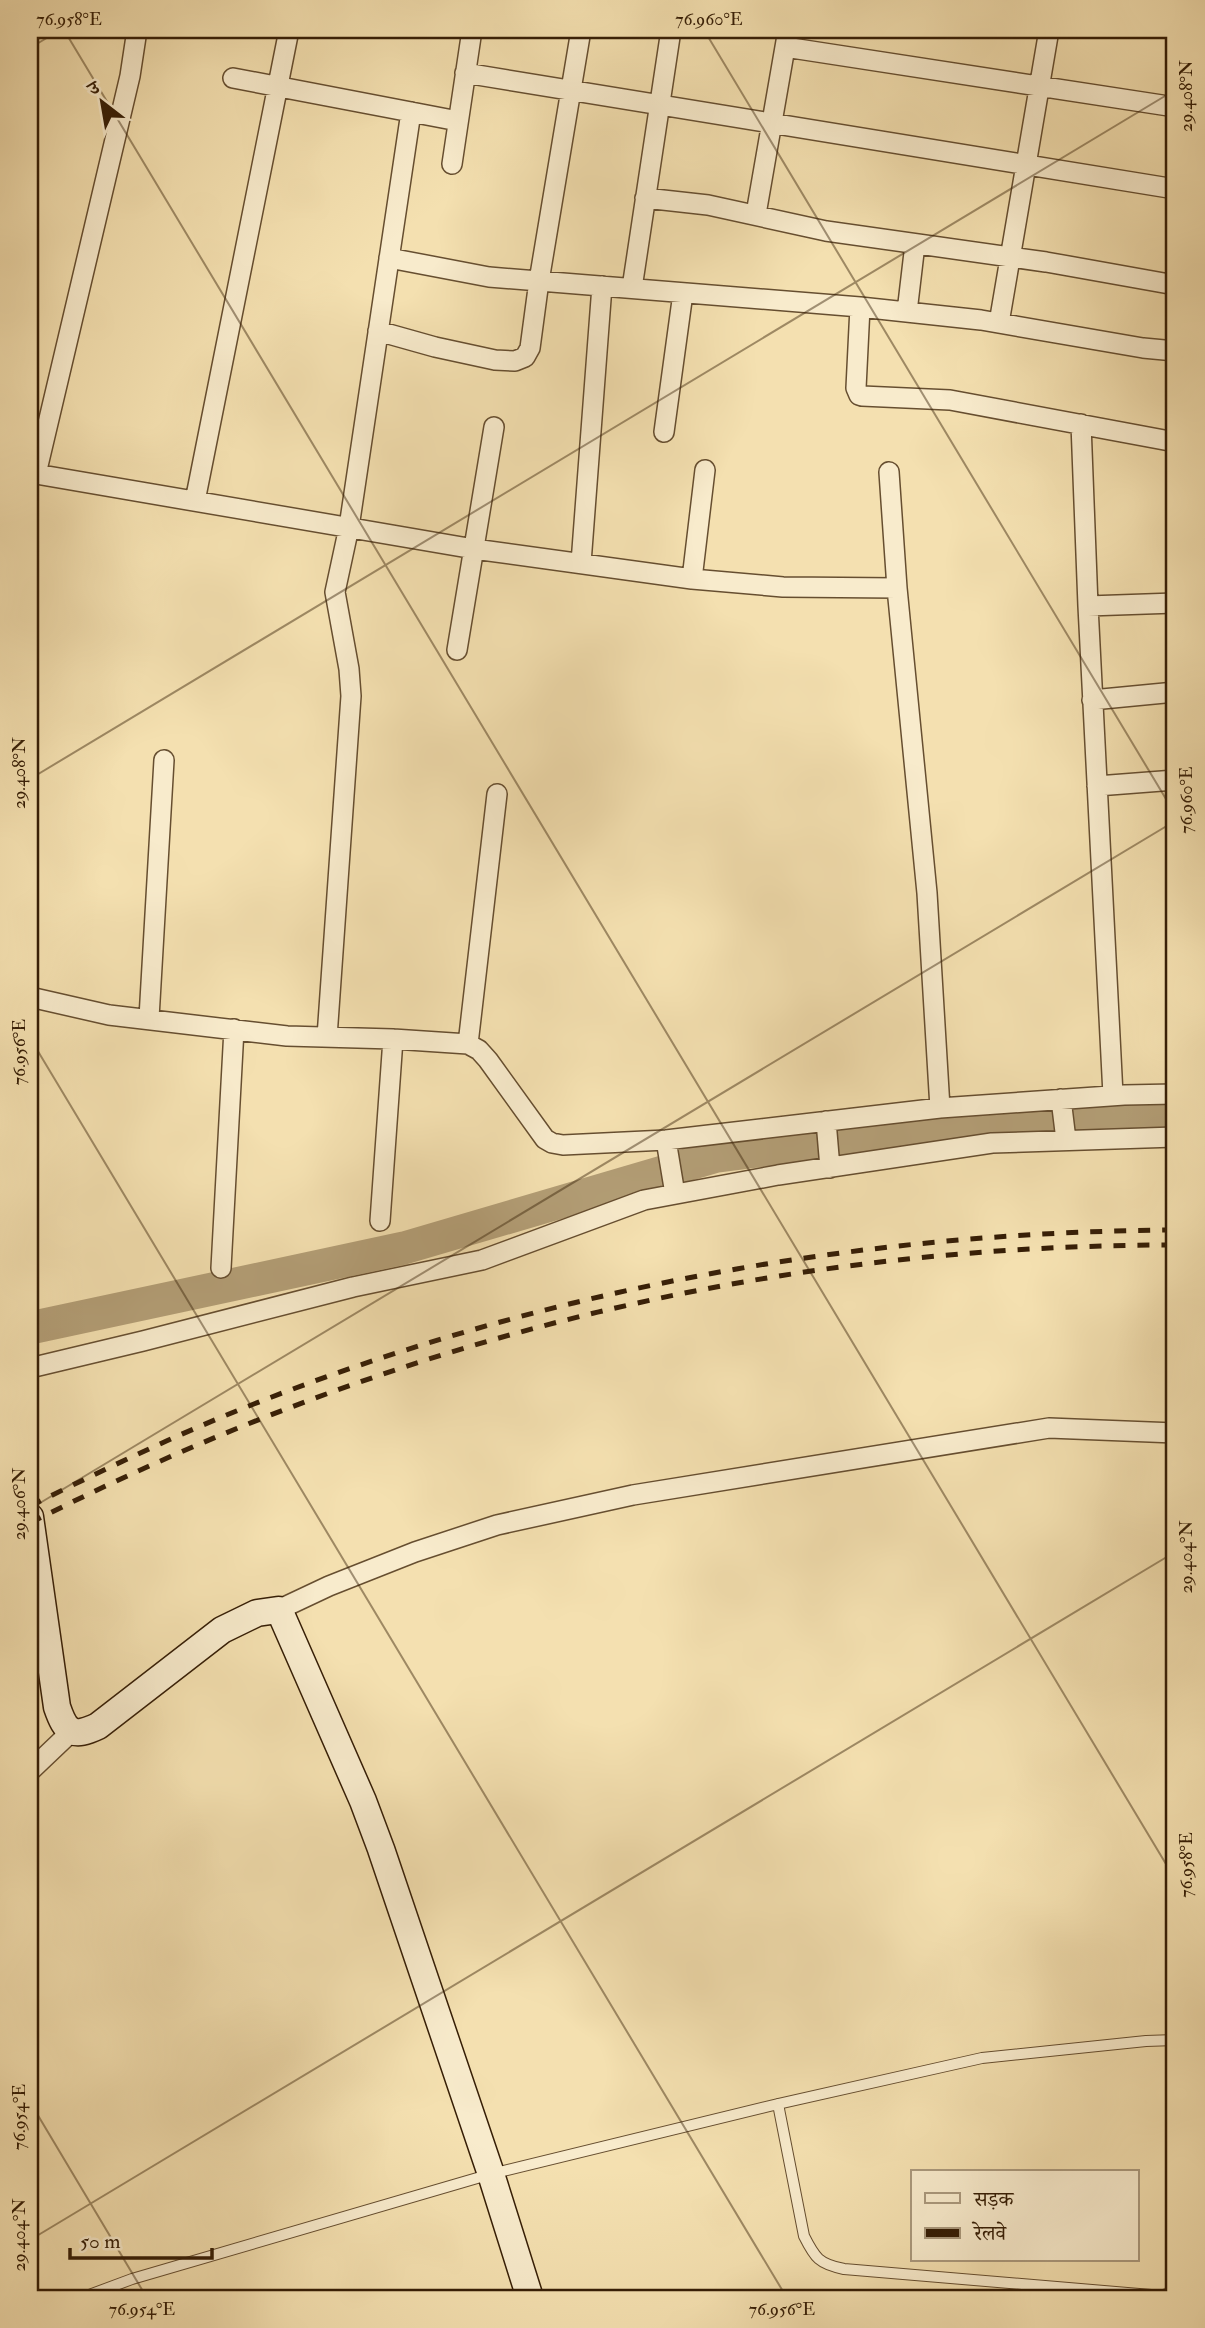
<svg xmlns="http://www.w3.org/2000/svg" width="1205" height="2328" font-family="'IM FELL Double Pica','Noto Serif Devanagari',serif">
  <rect width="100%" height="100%" fill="#f4e0b0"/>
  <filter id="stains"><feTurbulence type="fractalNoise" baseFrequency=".00286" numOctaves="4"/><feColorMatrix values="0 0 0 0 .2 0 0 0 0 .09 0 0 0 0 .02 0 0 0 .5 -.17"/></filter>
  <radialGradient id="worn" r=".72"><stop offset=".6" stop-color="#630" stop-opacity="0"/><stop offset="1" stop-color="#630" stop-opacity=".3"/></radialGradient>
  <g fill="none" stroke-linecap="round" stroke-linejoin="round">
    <path stroke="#b39e76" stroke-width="33" d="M30,1328L404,1248L717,1156L978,1124L1175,1117"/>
    <defs>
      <path id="lane" d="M778,2104L804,2236C815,2258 819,2264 844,2269L1175,2297
        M81,2298L132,2279L491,2174L778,2104L982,2058L1146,2041L1175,2040"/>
      <path id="street" d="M785,47L1175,107
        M465,73L1175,189
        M233,78L458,121
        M452,164L472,30
        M645,198L708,205L826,231L1046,262L1175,285
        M756,214L788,30
        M389,258L489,277L860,307L981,320L1143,348L1175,351
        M632,288L671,30
        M860,307L856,388L859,395L862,396L950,400L1175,442
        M907,312L915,244
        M999,323L1049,30
        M378,331L435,347L495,360L515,361L525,357L530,348L539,281L581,30
        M1081,424L1088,606L1113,1095
        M664,432L683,293
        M889,472L897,588L927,893L940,1108
        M30,473L474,549L692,579L783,587L897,588
        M36,474L130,76L137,30
        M195,501L289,30
        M581,563L602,286
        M692,579L705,470
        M1088,606L1175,603
        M457,650L494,427
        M1092,700L1175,692
        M1097,786L1175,780
        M30,997L109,1015L287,1036L393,1039L468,1044L479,1050L488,1060L545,1139L552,1143L563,1145L666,1140L940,1108L1124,1095L1175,1094
        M149,1018L164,760
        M327,1037L351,696L349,669L335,592L349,527L411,112
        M468,1044L497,794
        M1061,1099L1066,1140
        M826,1121L830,1168
        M666,1140L675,1194
        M380,1221L393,1039
        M221,1268L234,1029
        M30,1368L143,1341L353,1287L482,1260L644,1200L778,1175L992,1143L1175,1137
        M278,1610L329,1586L415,1552L497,1525L633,1495L1049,1428L1175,1433
        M30,1771L71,1732"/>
      <path id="secondary" d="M30,1517L57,1707C66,1733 73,1738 98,1726L222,1630L257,1613L278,1610L281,1614L363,1801L381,1849L491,2174L530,2298"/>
    </defs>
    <use href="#lane" stroke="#664e30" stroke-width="12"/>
    <use href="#street" stroke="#664e30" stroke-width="22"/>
    <use href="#secondary" stroke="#361e06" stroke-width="29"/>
    <use href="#lane" stroke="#f8ebcc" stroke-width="10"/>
    <use href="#street" stroke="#f8ebcc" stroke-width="19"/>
    <use href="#secondary" stroke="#f8ebcc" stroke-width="26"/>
    <path stroke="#361e06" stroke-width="5" stroke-dasharray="12 12" stroke-linecap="butt" d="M30,1506C107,1468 184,1431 264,1400C556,1287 863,1232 1175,1230
      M30,1523C393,1339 768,1245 1175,1245"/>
  </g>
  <path fill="none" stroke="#361e06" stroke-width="2" stroke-opacity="0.45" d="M64,30L1175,1879M704,30L1175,814M30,48L60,30M30,779L1175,90M30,1038L787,2298M30,1509L1175,821M30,2102L147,2298M30,2240L1175,1552M1149,2298L1175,2283"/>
  <rect width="1205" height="2328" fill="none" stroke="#f4e0b0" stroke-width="77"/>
  <rect x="911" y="2170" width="228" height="91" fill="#f8ebcc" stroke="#aa997d" stroke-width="2"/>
  <rect x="925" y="2193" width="35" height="10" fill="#f8ebcc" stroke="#aa997d" stroke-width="2"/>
  <text x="974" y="2206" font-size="21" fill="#361e06">सड़क</text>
  <rect x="925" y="2228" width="35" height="10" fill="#361e06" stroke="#aa997d" stroke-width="2"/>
  <text x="974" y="2240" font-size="21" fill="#361e06">रेलवे</text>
  <g transform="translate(102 102) rotate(329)" stroke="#f8ebcc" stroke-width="5" paint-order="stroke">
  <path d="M0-5L12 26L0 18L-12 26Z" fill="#361e06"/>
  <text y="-10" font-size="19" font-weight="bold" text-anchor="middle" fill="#361e06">उ</text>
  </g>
  <path d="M70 2248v10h142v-10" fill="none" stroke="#361e06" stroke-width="3.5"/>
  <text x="80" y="2248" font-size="21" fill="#361e06" stroke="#f8ebcc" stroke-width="5" paint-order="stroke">50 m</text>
  <rect x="38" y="38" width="1128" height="2252" fill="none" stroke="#361e06" stroke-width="2.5"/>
  <g font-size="18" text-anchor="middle" fill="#361e06">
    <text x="69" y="25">76.958°E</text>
    <text x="709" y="25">76.960°E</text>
    <text transform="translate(1186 96) rotate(-90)" y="6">29.408°N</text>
    <text transform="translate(19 773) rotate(-90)" y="6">29.408°N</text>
    <text transform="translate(1186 800) rotate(-90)" y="6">76.960°E</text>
    <text transform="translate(19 1052) rotate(-90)" y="6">76.956°E</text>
    <text transform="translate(19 1504) rotate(-90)" y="6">29.406°N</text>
    <text transform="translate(1186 1557) rotate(-90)" y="6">29.404°N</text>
    <text transform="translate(1186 1865) rotate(-90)" y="6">76.958°E</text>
    <text transform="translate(19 2117) rotate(-90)" y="6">76.954°E</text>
    <text transform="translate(19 2235) rotate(-90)" y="6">29.404°N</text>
    <text x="142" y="2315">76.954°E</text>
    <text x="782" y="2315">76.956°E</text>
  </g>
  <rect width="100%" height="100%" filter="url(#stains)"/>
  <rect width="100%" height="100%" fill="url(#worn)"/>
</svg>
